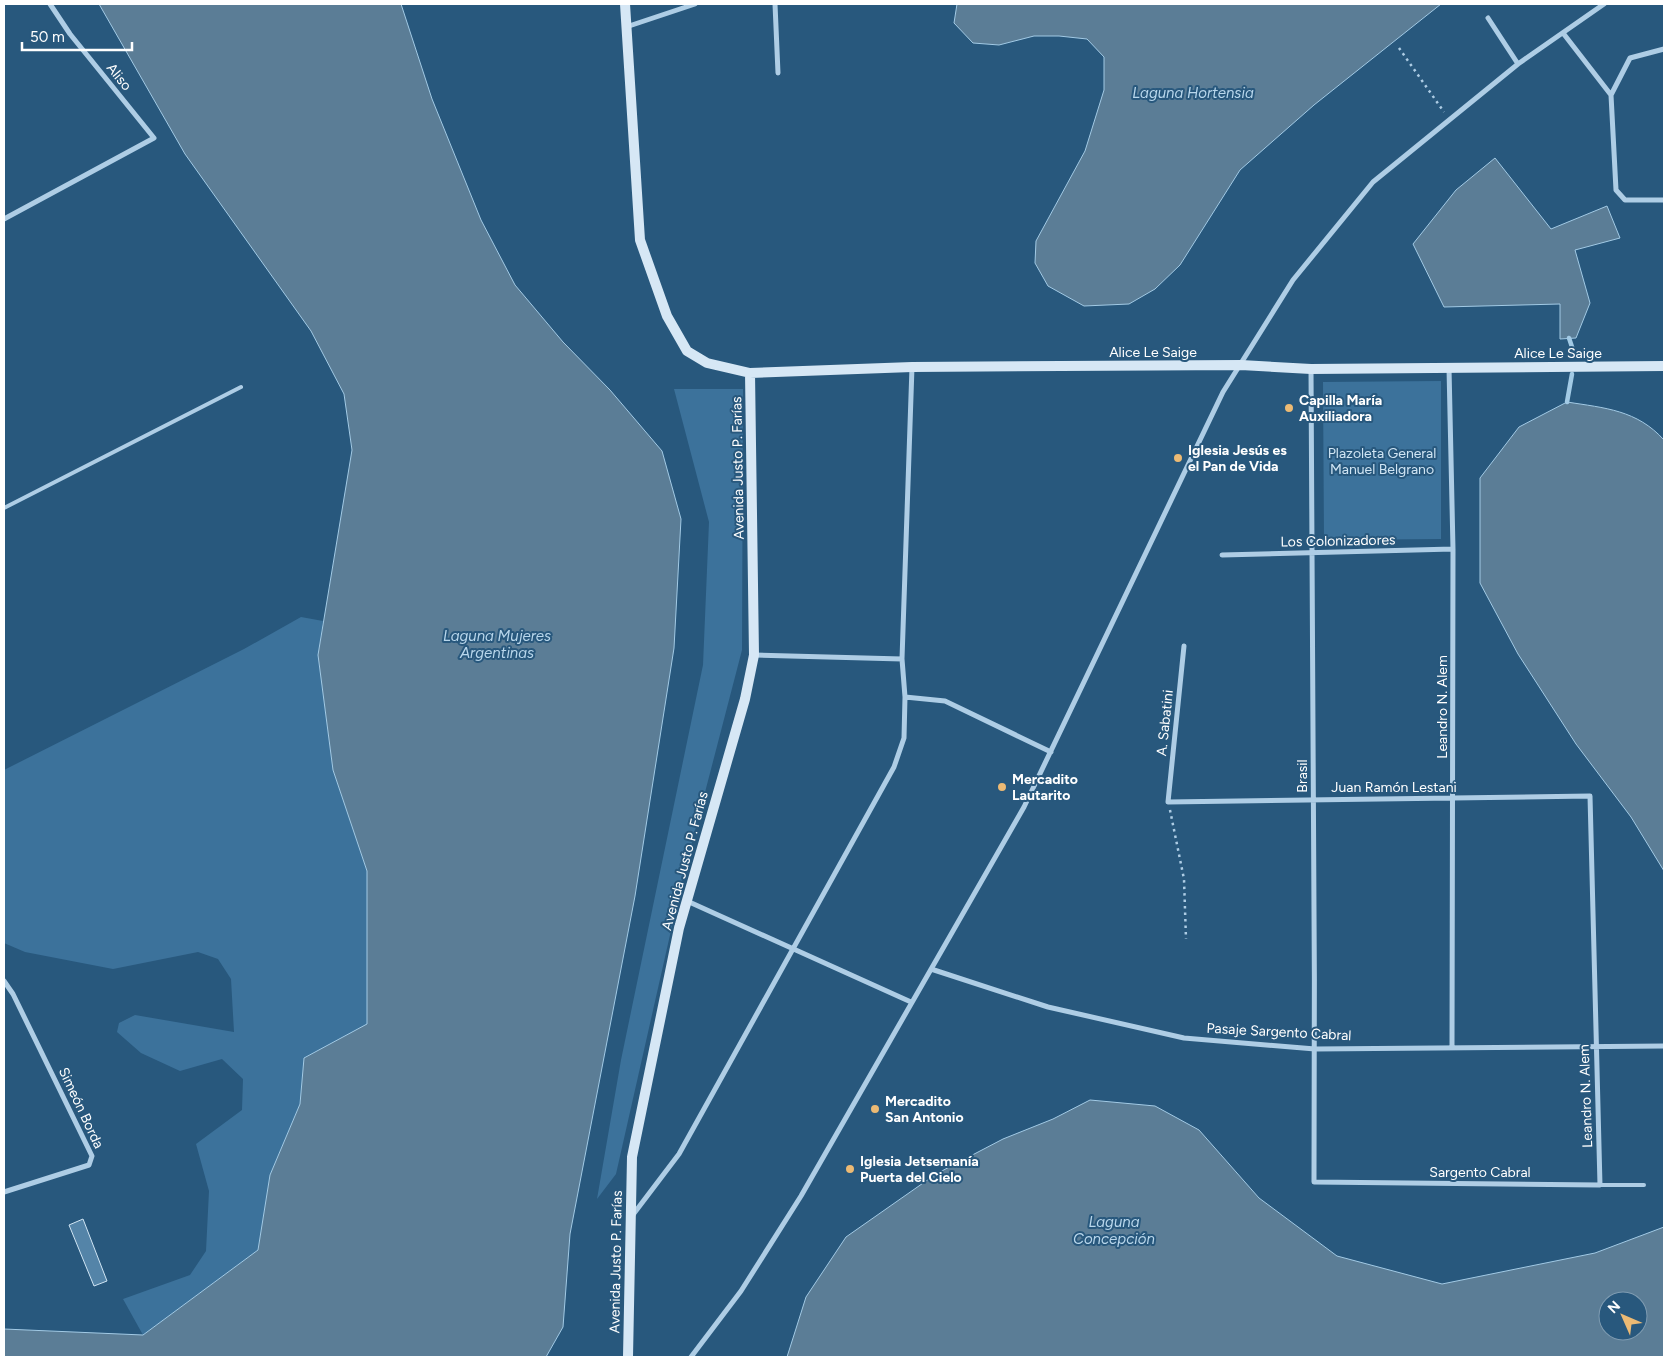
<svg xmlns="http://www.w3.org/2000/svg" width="1668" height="1361" font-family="Figtree,sans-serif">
  <rect width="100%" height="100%" fill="#28587d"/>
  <path fill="#3c729b" d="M1441,381V539L1324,540L1323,382Z
    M674,389H743L742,650L684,873L616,1174L597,1199L621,1060L703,665L709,522Z
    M301,617L323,621L318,655L333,770L367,871V1025L304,1058L300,1104L270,1175L258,1250L143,1335L123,1299L190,1275L206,1251L209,1191L196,1144L242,1110L243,1079L222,1059L180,1071L141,1053L117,1032L119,1023L135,1015L234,1032L231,979L218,959L198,952L113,969L25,952L4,943V770L244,649Z"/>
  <path fill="#5b7d96" stroke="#a2cae5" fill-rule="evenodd" d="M99,4H401L432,99L481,220L515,285L563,342L610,390L662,451L681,519L674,648L635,896L570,1234L563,1327L546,1357H4V1329L143,1335L258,1250L270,1175L300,1104L304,1058L367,1024V871L333,770L318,655L352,450L344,394L311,331L185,154Z
    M957,4H1441L1314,105L1240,170L1180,265L1155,289L1129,304L1084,306L1048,286L1035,263L1036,241L1085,151L1104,90V57L1087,39L1059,36H1034L999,45L973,43L954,23Z
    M1495,158L1551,229L1607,206L1620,238L1575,250L1590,303L1576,338L1560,339V304L1444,307L1413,244L1456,190Z
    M1567,402C1605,408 1637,410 1664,440V871L1631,817L1576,744L1518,654L1480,583V478L1519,427Z
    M1090,1100L1155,1106L1199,1130L1259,1198L1337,1256L1442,1284L1595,1253L1664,1227V1357H787L806,1297L846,1237L936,1174L1003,1139L1053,1119ZM1608,1301H1638V1331H1608Z"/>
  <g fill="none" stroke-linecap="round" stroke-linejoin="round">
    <path stroke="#a2cae5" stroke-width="4.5" d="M1569,338L1575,356
      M1567,402L1572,374"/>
  </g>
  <path fill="#5484a8" stroke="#d0e5f4" d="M83,1219L107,1281L94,1286L69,1225Z"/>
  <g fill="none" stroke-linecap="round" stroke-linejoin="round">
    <path stroke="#aecde5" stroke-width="2.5" stroke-dasharray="2.5 4" stroke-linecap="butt" d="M1399,48L1444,112
      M1170,810L1184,879L1186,939"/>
    <path stroke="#aecde5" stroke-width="4" d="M4,508L241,387
      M1600,1185H1644"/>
    <path stroke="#aecde5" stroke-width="5" d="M775,4L778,73
      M1488,18L1518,64
      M626,27L695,4
      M1563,33L1611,95L1616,190L1625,200H1664
      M1611,95L1630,58L1664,49
      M4,219L154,138L70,34L50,4
      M1449,368L1453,549L1452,1047
      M1222,555L1453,549
      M1184,646L1168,802L1590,796L1600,1185L1314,1182C1315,911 1314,640 1311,369
      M754,655L902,659
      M905,697L945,701L1051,752
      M687,901L911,1002
      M931,969L1048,1007L1184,1038L1315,1049L1664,1046
      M4,981L13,994L92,1156L89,1165L4,1192
      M632,1216L679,1154L894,767L904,738L905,697L902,659L912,367
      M691,1357L741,1291L801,1196L1024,807L1223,392L1293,280L1373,182L1518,64L1604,4"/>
    <path stroke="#d6e7f5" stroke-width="10" d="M625,4L640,240L667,316L687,351L707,363L750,373L912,367L1241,365L1311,369L1664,366
      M628,1357L632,1157L679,928L745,699L754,655L750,373"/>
  </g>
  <g fill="#ecba74" stroke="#28587d" stroke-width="2">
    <circle cx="1289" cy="408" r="5"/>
    <circle cx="1178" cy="458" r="5"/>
    <circle cx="1002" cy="787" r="5"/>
    <circle cx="875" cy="1109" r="5"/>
    <circle cx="850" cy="1169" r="5"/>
  </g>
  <g text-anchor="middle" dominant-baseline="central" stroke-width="4" stroke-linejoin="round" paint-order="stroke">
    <g font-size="14" fill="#fff" stroke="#28587d">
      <text transform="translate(119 77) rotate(51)">Aliso</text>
      <text x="1153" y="352">Alice Le Saige</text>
      <text x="1558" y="353">Alice Le Saige</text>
      <text transform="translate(738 468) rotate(-91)">Avenida Justo P. Farías</text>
      <text transform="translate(1338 541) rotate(-1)">Los Colonizadores</text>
      <text transform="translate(1442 707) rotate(-90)">Leandro N. Alem</text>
      <text transform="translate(1165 723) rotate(-84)">A. Sabatini</text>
      <text transform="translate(1302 776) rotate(-90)">Brasil</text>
      <text x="1394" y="787">Juan Ramón Lestani</text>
      <text transform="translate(685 861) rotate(-75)">Avenida Justo P. Farías</text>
      <text transform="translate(1279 1032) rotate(3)">Pasaje Sargento Cabral</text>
      <text transform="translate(1586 1096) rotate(-92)">Leandro N. Alem</text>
      <text transform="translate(81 1108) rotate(65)">Simeón Borda</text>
      <text x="1480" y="1172">Sargento Cabral</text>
      <text transform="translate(616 1262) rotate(-89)">Avenida Justo P. Farías</text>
    </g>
    <g font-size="14" font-weight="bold" fill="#fff" stroke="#28587d" text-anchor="start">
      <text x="1299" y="400">Capilla María<tspan x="1299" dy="16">Auxiliadora</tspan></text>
      <text x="1188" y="450">Iglesia Jesús es<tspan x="1188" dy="16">el Pan de Vida</tspan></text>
      <text x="1012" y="779">Mercadito<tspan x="1012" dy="16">Lautarito</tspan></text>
      <text x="885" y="1101">Mercadito<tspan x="885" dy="16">San Antonio</tspan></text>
      <text x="860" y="1161">Iglesia Jetsemanía<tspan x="860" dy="16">Puerta del Cielo</tspan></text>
    </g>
    <g font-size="14" fill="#d0e5f4" stroke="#28587d">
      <text x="1382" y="453">Plazoleta General<tspan x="1382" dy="16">Manuel Belgrano</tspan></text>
    </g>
    <g font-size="15" font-style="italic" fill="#b9d7ec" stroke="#28587d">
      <text x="1193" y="93">Laguna Hortensia</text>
      <text x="497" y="636">Laguna Mujeres<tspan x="497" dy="17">Argentinas</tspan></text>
      <text x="1114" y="1222">Laguna<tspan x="1114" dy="17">Concepción</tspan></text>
    </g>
  </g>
  <rect width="1668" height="1361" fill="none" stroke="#ffffff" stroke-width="10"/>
  <g transform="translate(1623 1316) rotate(315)"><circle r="24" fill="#28587d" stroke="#7e9bb1"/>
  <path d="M0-4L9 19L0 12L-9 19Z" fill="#ecba74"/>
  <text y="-8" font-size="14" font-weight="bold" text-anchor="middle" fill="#ffffff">N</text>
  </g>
  <path d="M22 42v8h110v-8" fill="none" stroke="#ffffff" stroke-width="2.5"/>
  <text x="30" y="42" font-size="15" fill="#ffffff" stroke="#28587d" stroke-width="4" paint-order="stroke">50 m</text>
</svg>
